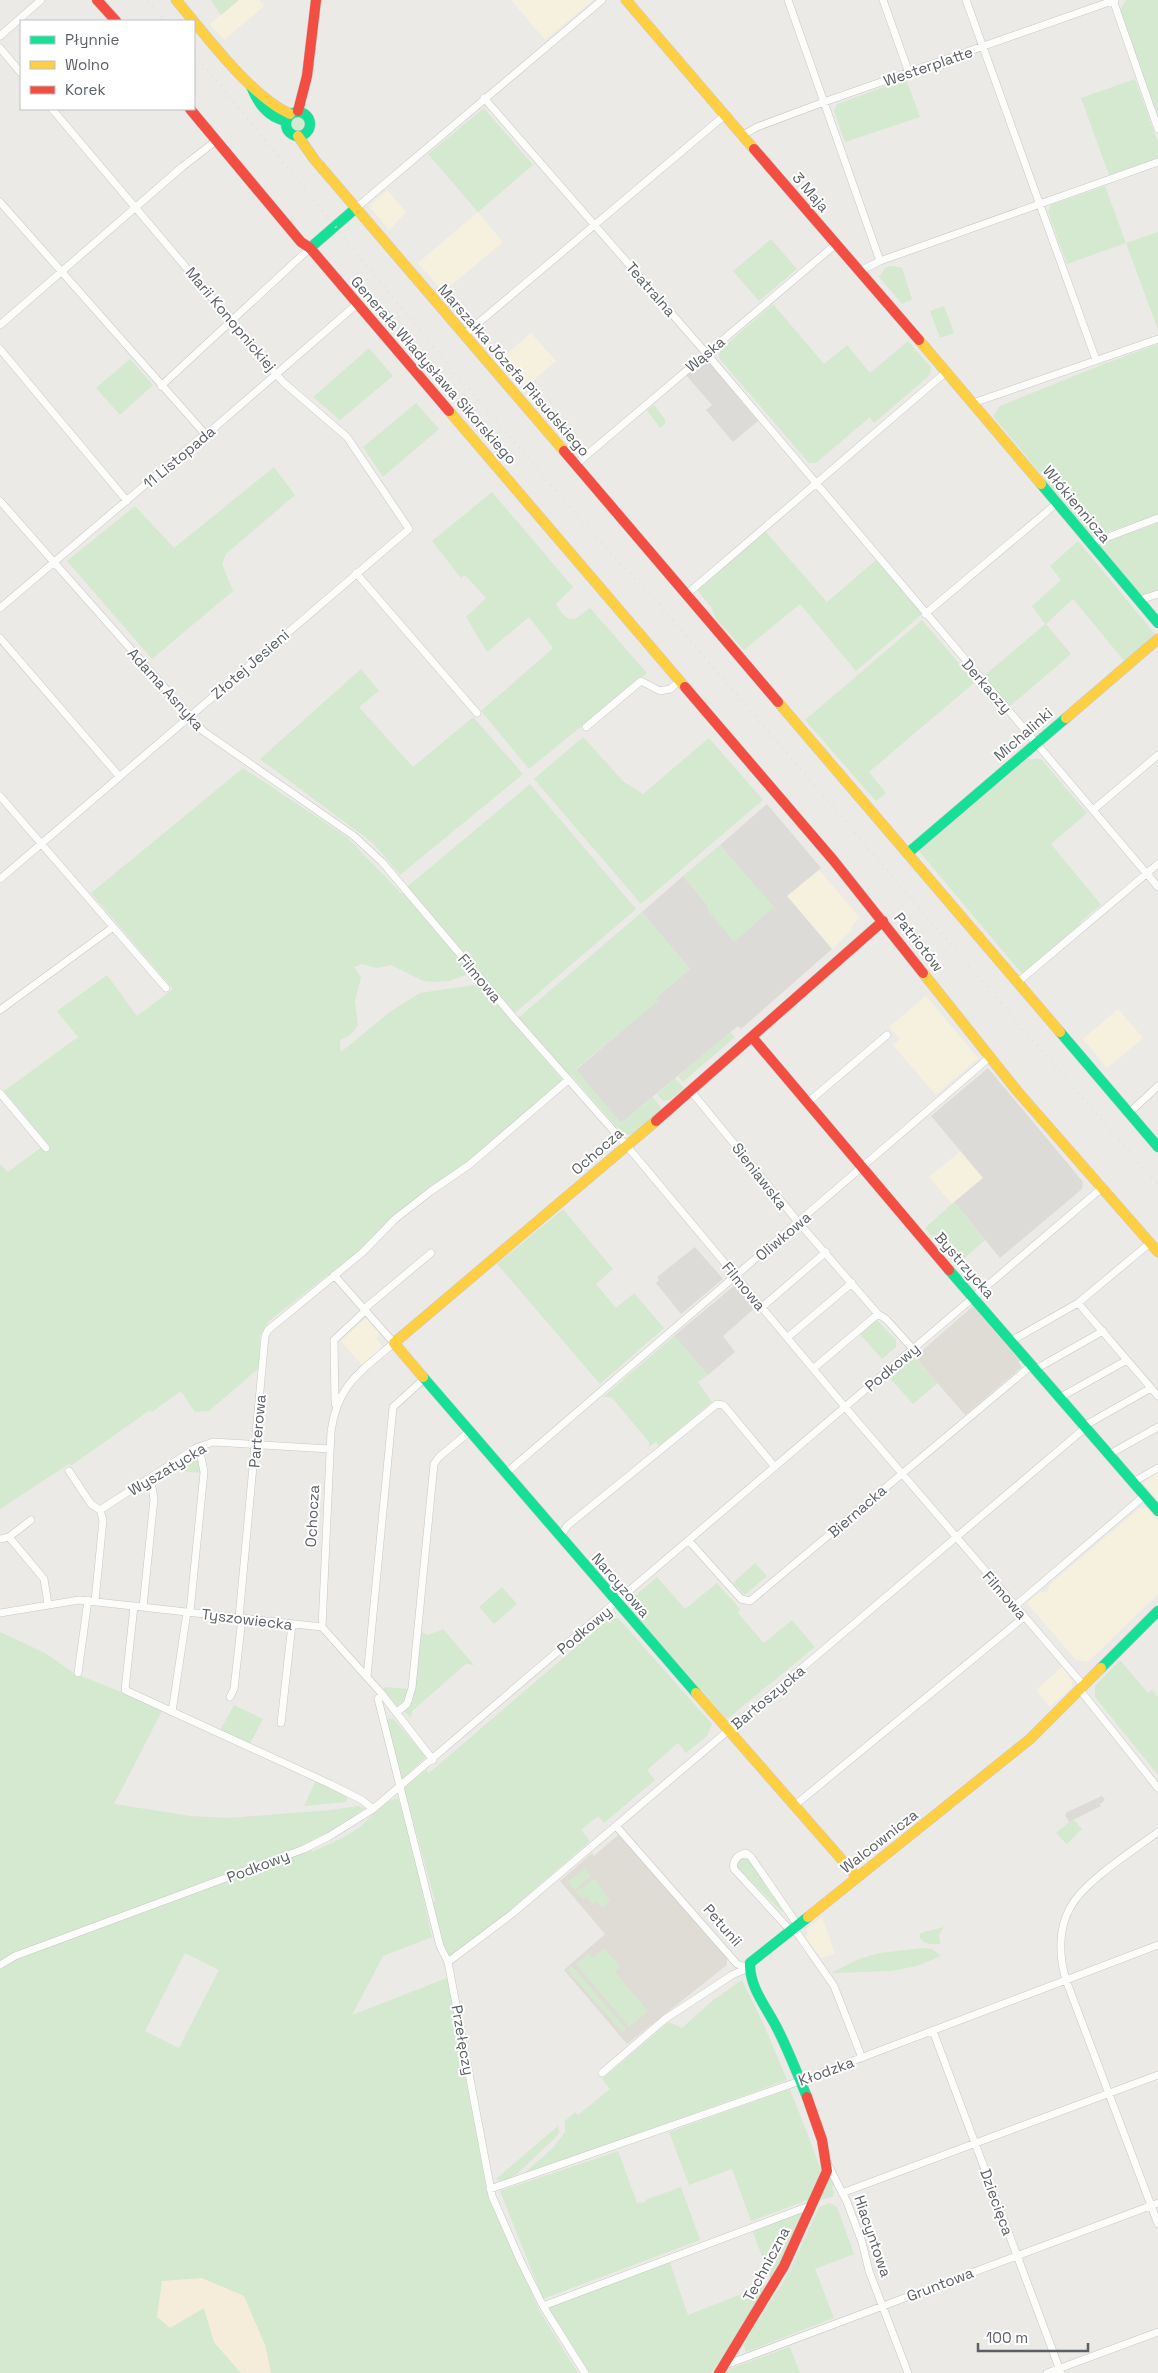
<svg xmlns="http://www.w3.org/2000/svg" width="1158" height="2373" font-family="'Space Grotesk',sans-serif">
  <rect width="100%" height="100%" fill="#eceae6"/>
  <path fill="#f6f0de" d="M239,0H259L264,6L224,40L210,24Z
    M511,0H593L545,40Z
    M387,190L406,212L389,230L369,206Z
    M478,212L503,242L443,292L418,263Z
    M531,333L556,361L524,388L500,360Z
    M819,870L860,918L852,925L851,931L832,949L787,896Z
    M926,996L978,1058L936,1095L893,1045L900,1039L889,1027Z
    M1118,1009L1143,1038L1107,1068L1083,1039Z
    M961,1151L983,1178L952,1204L929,1177Z
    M366,1318L380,1335L376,1338L384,1348L363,1366L341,1341Z
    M1158,1472V1500L1143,1483Z
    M1141,1507L1147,1508L1158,1521V1594L1088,1662L1076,1660L1027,1603L1040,1592H1045L1049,1589V1585Z
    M1062,1667L1072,1680V1687L1050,1707L1036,1690Z
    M822,1917L835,1954L821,1958L805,1937L808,1934L805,1930Z"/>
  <path fill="#dddbd7" d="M705,357L758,421L733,442L706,410L712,405L685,374Z
    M767,804L821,868L787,896L832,949L741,1029L738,1026L621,1123L576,1070L657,1001L656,998L690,969L642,912L683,876L709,907L707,909L774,908L720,845Z
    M988,1068L1083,1182L1082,1189L1000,1258L954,1202L983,1178L931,1116Z
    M695,1247L723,1279L681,1314L656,1283L659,1280L657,1277Z
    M736,1284L756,1307L723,1336L735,1352L708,1375L674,1336Z
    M1102,1796L1105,1800L1100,1804L1101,1806L1069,1822L1065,1815L1067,1812Z"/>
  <path fill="#dfdcd6" d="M973,1306L1020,1361L1018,1362L1022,1367L965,1415L915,1357Z
    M618,1835L621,1836L727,1958V1965L627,2044L564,1970L605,1934L560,1881L592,1853L594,1856Z"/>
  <path fill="#d4e9cf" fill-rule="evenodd" d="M211,0H239L221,15Z
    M1126,0H1158V117L1120,10Z
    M906,79L920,117L845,142L834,111L837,104Z
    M1135,79L1158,142V158L1109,175L1081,98Z
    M484,108L533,165L478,212L428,154Z
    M290 123a7 7 0 1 1 14 0a7 7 0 1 1-14 0Z
    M1105,186L1126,243L1158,232V330L1126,243L1067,264L1048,212L1051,205Z
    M771,239L797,269L759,301L733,271Z
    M894,266L902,268L912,299L902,304L879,277L886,267Z
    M773,304L824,364L847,345L870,373L908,341L931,367L930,375L874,423L870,417L816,463H809L719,358L720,350Z
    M944,306L954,333L940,338L930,311Z
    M1158,344V515L1092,537L993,416L1000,406L1104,364Z
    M369,348L393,376L340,420L313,397Z
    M130,359L153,385L120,415L96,388Z
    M416,403L439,429L383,477L363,447Z
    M654,405L665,419V424L660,428L647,410Z
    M274,467L295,495L226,554L222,564L233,591L152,659L67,561L135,506L174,548Z
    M492,492L573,587L556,604C561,612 565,620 575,619L590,608L647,673L529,769L481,711L553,648L529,617L487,652L466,617L486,598L465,575L461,578L432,541Z
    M1158,523V592L1141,595L1098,544Z
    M765,531L827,602L876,560L922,614L856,671L800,604L744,650L716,619L711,607L697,590Z
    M1078,541L1155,634L1125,662L1073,599L1046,624L1071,654L1009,707L984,676L1045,624L1032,606L1061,580L1050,566Z
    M922,620L975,682L869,772L886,793L876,801L805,720Z
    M361,669L379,691L359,707L413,767L473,717L523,774L400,875L373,843L260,759Z
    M583,737L624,782L643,794L709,738L763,800L641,904L534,779Z
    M1027,759H1041L1087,813L1051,844L1101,905L1080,922L1082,925L1023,975L919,851Z
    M243,768L347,837L402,894L403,893L471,973L449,981L434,982L423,981L391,965L377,968L362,964L354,967L361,977L355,1001L358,1026L349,1036L340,1040L341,1052L391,1011L420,993L481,984L563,1081L457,1172L398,1213L349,1260L334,1270L269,1321L260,1335L259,1368L209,1411L195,1412L181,1391L152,1412L150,1410L72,1465L69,1464L0,1509V1164L8,1172L47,1143L4,1091L78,1037L57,1011L107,975L137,1016L173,989L91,893Z
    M530,784L636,909L515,1013L407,887Z
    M720,845L774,907L734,942L707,909L709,907L683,876Z
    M642,912L690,969L656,998L658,1001L576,1069L621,1123L653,1097L662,1109L634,1134L629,1135L622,1133L571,1075L568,1076L518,1018Z
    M730,1032L735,1037L683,1082L678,1076Z
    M675,1078L684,1088L670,1100L663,1101L657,1094Z
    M954,1202L985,1240L956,1266L925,1228Z
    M563,1209L613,1269L596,1284L616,1308L634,1293L664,1328L600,1384L497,1264Z
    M876,1319L896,1340V1347L882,1359L859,1333Z
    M674,1336L708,1375L698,1382L712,1402L659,1446L656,1442L649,1447V1442L611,1397H603Z
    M912,1355L938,1383L913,1404L888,1376Z
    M200,1458L201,1473L172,1470Z
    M755,1563L767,1576L745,1595L733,1583Z
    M657,1577L685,1609L717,1583L740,1609L738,1613L764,1643L792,1620L815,1647L727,1719L629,1609V1601Z
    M502,1587L517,1604L494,1624L479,1607Z
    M611,1617L618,1618L712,1724L707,1736L686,1753L678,1743L647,1770L655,1780L604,1823L598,1816L581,1830L590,1841L493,1925L448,1958L444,1953L432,1902L435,1901L404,1788L426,1770L429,1773Z
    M443,1629L474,1665L466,1664L412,1711L411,1718L403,1710L413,1701L419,1631L428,1635Z
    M0,1632L45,1653L74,1673L163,1709L114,1804L191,1816L228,1818L330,1810L359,1806L365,1808L337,1828L312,1840V1852C329,1844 347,1837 361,1826C373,1816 382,1801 398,1798L412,1845L432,1937L383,1956L352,2015L447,1978L486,2187L539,2310L578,2373H271L265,2345L202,2278L170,2328L204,2307L214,2342L241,2373H0ZM185,1953L219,1970L179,2048L145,2031Z
    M1120,1660L1148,1693L1152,1690L1158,1697V1775L1095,1697V1686Z
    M385,1687L409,1689L406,1702L397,1706L383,1690Z
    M234,1705L263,1719L250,1744L220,1730Z
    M393,1718L425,1756L424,1759L400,1781L387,1719Z
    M316,1780L348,1795L346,1802L304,1806Z
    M1073,1819L1082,1829L1067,1844L1056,1833Z
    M746,1856L754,1865L772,1896L776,1897L783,1909L782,1912L736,1866L739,1860Z
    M585,1868L591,1876L575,1890L568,1882Z
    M595,1879L610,1901L602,1908L597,1901L593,1904L587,1896L583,1899L576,1892Z
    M944,1927L939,1935L940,1944C932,1944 923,1945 919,1936L921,1933Z
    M604,1948L620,1967L615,1972L648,2011L629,2027L576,1964L589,1953L593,1958Z
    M922,1948L932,1949L941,1956L917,1966L892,1971L831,1973L859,1959L880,1953Z
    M572,1966L626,2029L622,2032L567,1970Z
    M742,1980L764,2025L787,2080L522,2175L553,2148L565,2132V2121L575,2112L578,2115L610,2089L602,2079L669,2022L682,2028L712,2001Z
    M790,2089L822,2172L811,2199L751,2221L732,2169L689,2185L669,2132Z
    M558,2126L559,2132L557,2136L517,2174L503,2182L496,2179Z
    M618,2151L637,2203L646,2202L645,2200L681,2187L700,2240L543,2299L500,2191Z
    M829,2177H832L835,2185L832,2187L834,2192L833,2197L819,2200Z
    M830,2203L837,2207L854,2254L815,2269L834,2318L746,2352L743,2344L789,2273L819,2207Z
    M804,2212L772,2282L711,2373H590L548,2307L669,2260L688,2315L772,2282L752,2230Z
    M790,2347L800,2373H726L729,2369Z"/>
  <path fill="#f5edda" d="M202,2278L244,2296L265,2345L271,2373H241L214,2342L204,2308L170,2328L157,2317L162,2281Z"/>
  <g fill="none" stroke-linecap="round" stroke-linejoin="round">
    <defs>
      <path id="street" d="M788,0L880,261
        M883,0L909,73
        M966,0L1096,360
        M1113,0L1158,129
        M0,36L41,0
        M0,48L21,73
        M484,98L706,353L1158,887
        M743,135L757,127L824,102L1115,0
        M0,202L206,435
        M356,208L602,0
        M860,271L880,261L1158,162
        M0,325L182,167L217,140
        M464,335L725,115
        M0,349L127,501
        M161,386L310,248
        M973,403L1158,339
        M575,465L836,244
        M0,501L203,731L354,836L382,862L514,1018L627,1146L845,1407L1084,1686
        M1090,544L1158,518
        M356,573L477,713
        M687,594L946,372
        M1139,600L1158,594
        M0,608L199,439L206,435L357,304
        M925,614L1056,504
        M0,638L119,776
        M586,727L641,681L660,691L670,689L680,681
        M0,796L166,988
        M1093,810L1158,755
        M0,879L409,529L347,437L283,382L52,109
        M1018,982L1158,864
        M0,1010L112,928
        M690,1090L799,1223L878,1314L886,1319L913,1349
        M0,1093L46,1148
        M807,1103L887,1035
        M1129,1113L1158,1086
        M1078,1303L1158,1396
        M762,1307L826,1252
        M364,1309L431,1253
        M788,1337L852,1283
        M1011,1341L1078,1303L1150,1243
        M814,1368L878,1314
        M1036,1369L1103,1331
        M1059,1398L1127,1360
        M335,1404L334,1340L365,1311
        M1084,1426L1151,1388
        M1108,1455L1158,1427
        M69,1471L91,1504L100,1510
        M506,1473L990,1057
        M1133,1482L1158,1468
        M9,1537L44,1579L48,1604
        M560,1537L567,1526L717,1404L723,1405L726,1408L775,1467
        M0,1539L9,1537L31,1520
        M689,1541L741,1599L750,1601L1032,1365
        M95,1601L103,1520L100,1510L196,1448L213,1442L330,1449
        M134,1606L125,1690L330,1784L362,1800L373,1809
        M1015,1606L1144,1496
        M143,1607L154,1499L152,1487L147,1479
        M190,1612L204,1472L201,1457L196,1448
        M0,1613L79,1600L322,1627L382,1694L433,1760
        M239,1618L265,1336L268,1330L363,1252L395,1219L431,1191L469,1165L568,1080
        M322,1627L331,1432C337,1385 360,1372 394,1343L334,1275
        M78,1673L88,1600
        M367,1677L393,1407L425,1378
        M1080,1690L1158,1788
        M382,1694L378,1699L440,1946L448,1962L492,2196L520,2260L543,2306L585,2373
        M230,1697L234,1689L242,1618
        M172,1712L187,1612
        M397,1712L407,1704L412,1688L434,1464L439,1457L469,1432
        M281,1723L292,1624
        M794,1806L1024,1617
        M616,1826L737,1964L749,1968
        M1158,1832C1134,1850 1083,1882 1070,1908C1058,1929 1059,1957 1066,1980L1158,2224
        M793,1927L834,1986L862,2058
        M790,1930L734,1869C732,1860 738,1855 746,1853L751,1857L797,1924
        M448,1962L513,1913L1085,1428
        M0,1965L15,1956L304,1849L328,1837L373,1809L1103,1187
        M933,2031L1061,2373
        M602,2073L665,2019L732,1975L748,1968
        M827,2163L847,2202L862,2242L869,2271L908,2373
        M490,2189L800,2081L1158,1945
        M842,2193L1158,2075
        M543,2306L812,2205
        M723,2366L1158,2203
        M1047,2373L1158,2332"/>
      <path id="fast" d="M251,86C258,103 267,117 286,121
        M286 124a12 12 0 1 1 24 0a12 12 0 1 1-24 0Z
        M310,248L356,208
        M1041,484L1158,623
        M908,853L1066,718
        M1060,1032L1158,1147
        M949,1270L1158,1511
        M423,1377L696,1693
        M1101,1668L1158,1611
        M807,2097C798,2075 789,2052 778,2030C768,2009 749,1988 750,1963L808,1917"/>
      <path id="slow" d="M176,0C206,35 249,95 290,114
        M626,0L754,149
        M298,136L314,159L564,451
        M919,340L1041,484
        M449,411L685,687
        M778,702L1060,1032
        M1066,718L1158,639
        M923,973L1018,1092L1158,1252
        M423,1377L394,1343L656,1121
        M696,1693L857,1877
        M808,1917L1030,1739L1101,1668"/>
      <path id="jam" d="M97,0L116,21
        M190,109L301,242L310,248L449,411
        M298,111L307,76L316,0
        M754,149L919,340
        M564,451L778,702
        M685,687L834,861L923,973
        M752,1037L949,1270
        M656,1121L883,921
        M719,2373L784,2266L827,2171L822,2140L807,2097"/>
    </defs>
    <use href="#street" stroke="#c7c7c6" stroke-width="8"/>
    <use href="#fast" stroke="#c8c8c8" stroke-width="11"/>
    <use href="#slow" stroke="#c8c8c8" stroke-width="11"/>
    <use href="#jam" stroke="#c8c8c8" stroke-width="11"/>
    <use href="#street" stroke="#fcfcfb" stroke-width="7"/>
    <use href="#fast" stroke="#16e098" stroke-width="10"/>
    <use href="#slow" stroke="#ffcf43" stroke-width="10"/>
    <use href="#jam" stroke="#f24e42" stroke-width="10"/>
    <path stroke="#e3e2e3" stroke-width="2.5" stroke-dasharray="1 6" stroke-linecap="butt" d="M148,0L166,21
      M194,53L439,354L590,531L660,605L1158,1186"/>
  </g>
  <g text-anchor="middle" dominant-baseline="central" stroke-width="4" stroke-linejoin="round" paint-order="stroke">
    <g font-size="15" fill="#5b6065" stroke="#fff">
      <text transform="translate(928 66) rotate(-19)">Westerplatte</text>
      <text transform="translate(811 192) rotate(49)">3 Maja</text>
      <text transform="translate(651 289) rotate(49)">Teatralna</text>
      <text transform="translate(231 319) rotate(50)">Marii Konopnickiej</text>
      <text transform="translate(705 354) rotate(-40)">Wąska</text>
      <text transform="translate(434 370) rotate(49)">Generała Władysława Sikorskiego</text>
      <text transform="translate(514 370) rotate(49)">Marszałka Józefa Piłsudskiego</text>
      <text transform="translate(179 457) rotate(-40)">11 Listopada</text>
      <text transform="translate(1077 504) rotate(50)">Włókiennicza</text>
      <text transform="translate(250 664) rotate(-41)">Złotej Jesieni</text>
      <text transform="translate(987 686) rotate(49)">Derkaczy</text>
      <text transform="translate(166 689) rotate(48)">Adama Asnyka</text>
      <text transform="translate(1023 734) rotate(-41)">Michalinki</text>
      <text transform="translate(919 942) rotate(52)">Patriotów</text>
      <text transform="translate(480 978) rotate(50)">Filmowa</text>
      <text transform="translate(597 1151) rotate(-41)">Ochocza</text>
      <text transform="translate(760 1176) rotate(52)">Sieniawska</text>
      <text transform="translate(783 1236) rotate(-40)">Oliwkowa</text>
      <text transform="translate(965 1265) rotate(49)">Bystrzycka</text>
      <text transform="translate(744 1286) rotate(50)">Filmowa</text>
      <text transform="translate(892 1367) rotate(-40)">Podkowy</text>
      <text transform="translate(257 1431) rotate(-85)">Parterowa</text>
      <text transform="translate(167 1469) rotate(-31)">Wyszatycka</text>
      <text transform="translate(857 1511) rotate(-41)">Biernacka</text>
      <text transform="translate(312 1516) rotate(-87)">Ochocza</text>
      <text transform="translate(621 1585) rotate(49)">Narcyzowa</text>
      <text transform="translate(1005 1595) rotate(49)">Filmowa</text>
      <text transform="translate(247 1619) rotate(7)">Tyszowiecka</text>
      <text transform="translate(584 1630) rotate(-40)">Podkowy</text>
      <text transform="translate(768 1697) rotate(-40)">Bartoszycka</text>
      <text transform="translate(879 1841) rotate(-38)">Walcownicza</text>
      <text transform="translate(258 1866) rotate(-21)">Podkowy</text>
      <text transform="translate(723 1925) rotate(49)">Petunii</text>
      <text transform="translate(463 2040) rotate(80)">Przełęczy</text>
      <text transform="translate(826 2071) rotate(-20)">Kłodzka</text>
      <text transform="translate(997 2202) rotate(70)">Dziecięca</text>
      <text transform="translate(873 2236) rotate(71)">Hiacyntowa</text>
      <text transform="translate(766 2264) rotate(-62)">Techniczna</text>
      <text transform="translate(940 2284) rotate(-21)">Gruntowa</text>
    </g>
  </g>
  <rect x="20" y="20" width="175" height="90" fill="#ffffff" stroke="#bdbfc1"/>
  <rect x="30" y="36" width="25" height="8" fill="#16e098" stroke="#bdbfc1"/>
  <text x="65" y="45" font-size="15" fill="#5b6065">Płynnie</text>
  <rect x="30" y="61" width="25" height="8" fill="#ffcf43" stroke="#bdbfc1"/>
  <text x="65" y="70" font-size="15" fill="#5b6065">Wolno</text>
  <rect x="30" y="86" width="25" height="8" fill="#f24e42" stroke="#bdbfc1"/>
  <text x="65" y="95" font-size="15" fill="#5b6065">Korek</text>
  <path d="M978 2343v8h110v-8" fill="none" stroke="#5b6065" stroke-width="2.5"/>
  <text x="986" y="2343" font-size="15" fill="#5b6065" stroke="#ffffff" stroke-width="4" paint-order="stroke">100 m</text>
</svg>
